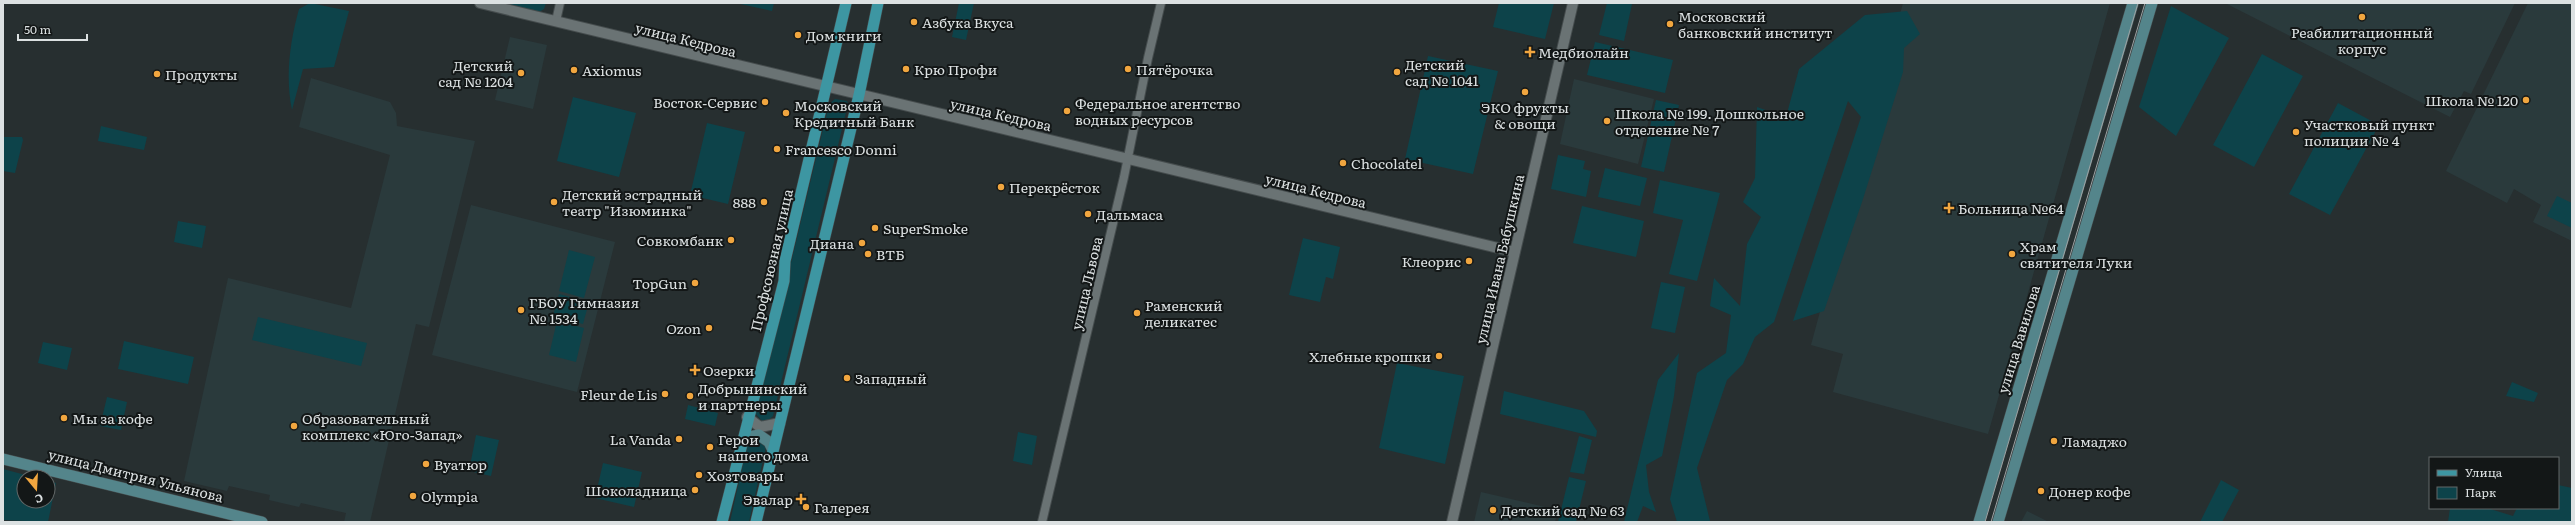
<svg xmlns="http://www.w3.org/2000/svg" width="2575" height="525" font-family="Literata,serif">
	<style>
		.built { fill: #2a3a3c }
		.green { fill: #0d434a }
		.lines { fill: none; stroke-linecap: round; stroke-linejoin: round }
		.minor-casing { stroke: #454c4d; stroke-width: 10 }
		.tertiary-casing { stroke: #454c4d; stroke-width: 12 }
		.secondary-casing { stroke: #454c4d; stroke-width: 12 }
		.primary-casing { stroke: #454c4d; stroke-width: 12 }
		.minor { stroke: #6a7374; stroke-width: 8 }
		.tertiary { stroke: #6a7374; stroke-width: 10 }
		.secondary { stroke: #54858b; stroke-width: 11 }
		.primary { stroke: #3d96a2; stroke-width: 11 }
		.tram { stroke: #9ca2a3; stroke-width: 1 }
		.poi-dot { fill: #f1a63f; stroke: #131717; stroke-width: 1.5 }
		.labels { text-anchor: middle; dominant-baseline: central; stroke-width: 4; stroke-linejoin: round; paint-order: stroke }
		.poi-label { font-size: 14px; fill: #dce1e2; stroke: #131717; text-anchor: start }
		.street-label { font-size: 14px; fill: #dce1e2; stroke: #131717 }
	</style>
	<rect width="100%" height="100%" fill="#272f30"/>
	<path class="built" d="M1903 3H2110L1988 434 1833 392 1843 354 1811 345Z
		M2225 3H2515L2471 94 2464 91 2450 117Z
		M2528 3H2572V241L2533 222 2541 205 2514 189 2507 203 2446 171Z
		M510 37 547 45 533 109 495 100Z
		M311 78 390 102 396 113 397 126 475 141 429 327 416 324 370 522H344L346 513 301 503 299 507 269 500 270 495 229 486 227 491 184 481 228 278 351 308 390 155 299 127Z
		M1574 79 1654 99 1638 164 1560 144Z
		M471 205 615 242 577 392 432 355Z
		M1481 492 1558 510 1555 522H1474Z
		M2027 511 2049 522H2021Z"/>
	<path class="green" d="M310 3 349 11 334 67 303 69 292 110C285 77 290 41 299 9Z
		M498 3H546L544 9 539 12Z
		M736 3H774L772 11Z
		M959 3H974L966 40 952 37Z
		M1499 3H1554L1545 39 1493 27Z
		M1607 3 1632 4 1624 41 1599 35Z
		M2171 6 2229 38 2176 136 2139 107Z
		M1907 11 1920 34 1904 48 1903 72 1862 202 1824 311 1793 321 1861 117 1848 101 1774 322 1755 337 1743 364 1727 380 1697 468 1710 521 1677 522 1670 499 1697 373 1726 353 1731 315 1710 306 1714 278 1740 306 1747 244 1761 217 1743 202 1755 178 1757 107 1786 117 1799 69 1865 15Z
		M1595 42 1673 60 1665 93 1587 75Z
		M2262 54 2303 76 2254 167 2213 145Z
		M1428 56 1498 71 1473 174 1405 159Z
		M573 97 636 113 619 177 557 161Z
		M835 99 847 101 848 104 773 416 769 420 762 421 755 413 829 104Z
		M1656 100 1679 105 1664 172 1641 167Z
		M2338 103 2379 125 2330 215 2289 194Z
		M707 123 745 132 728 204 690 195Z
		M101 126 147 137 144 150 98 141Z
		M3 137H22L23 140 15 173 3 171Z
		M1558 155 1585 161 1583 169 1591 171 1586 197 1551 189Z
		M1605 168 1647 178 1640 206 1598 197Z
		M1660 180 1720 193 1697 281 1669 274 1683 220 1653 213Z
		M2557 196 2572 203V228L2547 216Z
		M1582 206 1644 221 1636 257 1573 243Z
		M178 221 206 226 202 248 174 242Z
		M1303 238 1340 247 1333 279 1326 277 1320 302 1289 295Z
		M569 250 595 257 584 298 559 291Z
		M1661 282 1685 287 1675 333 1651 328Z
		M559 294 589 302 583 324 553 316Z
		M258 317 367 343 361 366 252 340Z
		M557 321 584 328 576 362 549 355Z
		M124 341 194 357 188 384 118 369Z
		M43 342 72 348 67 370 38 363Z
		M1679 353 1674 396 1662 456 1646 465 1649 492 1656 512 1643 506 1637 522H1624L1658 380Z
		M1397 363 1464 376 1445 464 1379 448Z
		M2512 382 2538 393 2534 402 2506 396Z
		M1504 391 1584 411 1597 431 1596 437 1500 414Z
		M107 397 127 402 121 430 100 426Z
		M688 405 718 413 715 426 685 419Z
		M1018 432 1037 436 1032 465 1013 461Z
		M476 435 499 440 491 476 469 471Z
		M1579 436 1592 440 1584 474 1570 472Z
		M754 437 766 447 749 522H730L748 441Z
		M603 463 642 472 634 507 595 498Z
		M3 469 33 477H24V501H48V481L56 483 48 522 3 520Z
		M1569 477 1586 481 1576 522H1558Z
		M2221 480 2239 490 2222 522H2200Z
		M2558 485 2572 488V522H2448L2450 508H2487L2513 516 2517 508H2558Z"/>
	<g class="lines">
		<defs>
			<path id="minor" d="M556 21 560 3
				M1042 522 1124 177 1148 58 1161 3"/>
			<path id="tertiary" d="M480 3 1515 252
				M747 417 760 427 780 423
				M1452 522 1573 3"/>
			<path id="secondary" d="M741 441 749 437 759 435 769 442 773 450
				M3 459 262 522
				M1979 522 2133 3
				M1998 522 2152 3"/>
			<path id="primary" d="M722 522 784 281 785 261 846 3
				M756 522 859 95 878 3"/>
		</defs>
		<use href="#minor" class="minor-casing"/>
		<use href="#tertiary" class="tertiary-casing"/>
		<use href="#secondary" class="secondary-casing"/>
		<use href="#primary" class="primary-casing"/>
		<use href="#minor" class="minor"/>
		<use href="#tertiary" class="tertiary"/>
		<use href="#secondary" class="secondary"/>
		<use href="#primary" class="primary"/>
		<path class="tram" d="M1985 522 2138 3
			M1991 522 2145 3"/>
	</g>
	<g class="poi-dot">
		<circle cx="2362" cy="17" r="4"/>
		<circle cx="914" cy="22" r="4"/>
		<circle cx="1670" cy="24" r="4"/>
		<circle cx="798" cy="35" r="4"/>
		<path d="M1528 46h4v4h4v4h-4v4h-4v-4h-4v-4h4z"/>
		<circle cx="906" cy="69" r="4"/>
		<circle cx="1128" cy="69" r="4"/>
		<circle cx="574" cy="70" r="4"/>
		<circle cx="1397" cy="72" r="4"/>
		<circle cx="521" cy="73" r="4"/>
		<circle cx="157" cy="74" r="4"/>
		<circle cx="1525" cy="92" r="4"/>
		<circle cx="2526" cy="100" r="4"/>
		<circle cx="765" cy="102" r="4"/>
		<circle cx="1067" cy="111" r="4"/>
		<circle cx="786" cy="113" r="4"/>
		<circle cx="1607" cy="121" r="4"/>
		<circle cx="2296" cy="132" r="4"/>
		<circle cx="777" cy="149" r="4"/>
		<circle cx="1343" cy="163" r="4"/>
		<circle cx="1001" cy="187" r="4"/>
		<circle cx="554" cy="202" r="4"/>
		<circle cx="764" cy="202" r="4"/>
		<path d="M1947 202h4v4h4v4h-4v4h-4v-4h-4v-4h4z"/>
		<circle cx="1088" cy="214" r="4"/>
		<circle cx="875" cy="228" r="4"/>
		<circle cx="731" cy="240" r="4"/>
		<circle cx="862" cy="243" r="4"/>
		<circle cx="868" cy="254" r="4"/>
		<circle cx="2012" cy="254" r="4"/>
		<circle cx="1469" cy="261" r="4"/>
		<circle cx="695" cy="283" r="4"/>
		<circle cx="521" cy="310" r="4"/>
		<circle cx="1137" cy="313" r="4"/>
		<circle cx="709" cy="328" r="4"/>
		<circle cx="1439" cy="356" r="4"/>
		<path d="M693 364h4v4h4v4h-4v4h-4v-4h-4v-4h4z"/>
		<circle cx="847" cy="378" r="4"/>
		<circle cx="665" cy="394" r="4"/>
		<circle cx="690" cy="396" r="4"/>
		<circle cx="64" cy="418" r="4"/>
		<circle cx="294" cy="426" r="4"/>
		<circle cx="679" cy="439" r="4"/>
		<circle cx="2054" cy="441" r="4"/>
		<circle cx="710" cy="447" r="4"/>
		<circle cx="426" cy="464" r="4"/>
		<circle cx="699" cy="475" r="4"/>
		<circle cx="695" cy="490" r="4"/>
		<circle cx="2041" cy="491" r="4"/>
		<circle cx="413" cy="496" r="4"/>
		<path d="M799 493h4v4h4v4h-4v4h-4v-4h-4v-4h4z"/>
		<circle cx="806" cy="507" r="4"/>
		<circle cx="1493" cy="510" r="4"/>
	</g>
	<g class="labels">
		<g class="poi-label">
			<text x="1678" y="16">Московский<tspan x="1678" dy="16">банковский институт</tspan></text>
			<text x="922" y="22">Азбука Вкуса</text>
			<text x="2362" y="32" text-anchor="middle">Реабилитационный<tspan x="2362" dy="16">корпус</tspan></text>
			<text x="806" y="35">Дом книги</text>
			<text x="1538" y="52">Медбиолайн</text>
			<text x="1405" y="64">Детский<tspan x="1405" dy="16">сад № 1041</tspan></text>
			<text x="513" y="65" text-anchor="end">Детский<tspan x="513" dy="16">сад № 1204</tspan></text>
			<text x="914" y="69">Крю Профи</text>
			<text x="1136" y="69">Пятёрочка</text>
			<text x="582" y="70">Axiomus</text>
			<text x="165" y="74">Продукты</text>
			<text x="2518" y="100" text-anchor="end">Школа № 120</text>
			<text x="757" y="102" text-anchor="end">Восток-Сервис</text>
			<text x="1075" y="103">Федеральное агентство<tspan x="1075" dy="16">водных ресурсов</tspan></text>
			<text x="794" y="105">Московский<tspan x="794" dy="16">Кредитный Банк</tspan></text>
			<text x="1525" y="107" text-anchor="middle">ЭКО фрукты<tspan x="1525" dy="16">&amp; овощи</tspan></text>
			<text x="1615" y="113">Школа № 199. Дошкольное<tspan x="1615" dy="16">отделение № 7</tspan></text>
			<text x="2304" y="124">Участковый пункт<tspan x="2304" dy="16">полиции № 4</tspan></text>
			<text x="785" y="149">Francesco Donni</text>
			<text x="1351" y="163">Chocolatel</text>
			<text x="1009" y="187">Перекрёсток</text>
			<text x="562" y="194">Детский эстрадный<tspan x="562" dy="16">театр "Изюминка"</tspan></text>
			<text x="756" y="202" text-anchor="end">888</text>
			<text x="1958" y="208">Больница №64</text>
			<text x="1096" y="214">Дальмаса</text>
			<text x="883" y="228">SuperSmoke</text>
			<text x="723" y="240" text-anchor="end">Совкомбанк</text>
			<text x="854" y="243" text-anchor="end">Диана</text>
			<text x="2020" y="246">Храм<tspan x="2020" dy="16">святителя Луки</tspan></text>
			<text x="876" y="254">ВТБ</text>
			<text x="1461" y="261" text-anchor="end">Клеорис</text>
			<text x="687" y="283" text-anchor="end">TopGun</text>
			<text x="529" y="302">ГБОУ Гимназия<tspan x="529" dy="16">№ 1534</tspan></text>
			<text x="1145" y="305">Раменский<tspan x="1145" dy="16">деликатес</tspan></text>
			<text x="701" y="328" text-anchor="end">Ozon</text>
			<text x="1431" y="356" text-anchor="end">Хлебные крошки</text>
			<text x="703" y="370">Озерки</text>
			<text x="855" y="378">Западный</text>
			<text x="698" y="388">Добрынинский<tspan x="698" dy="16">и партнеры</tspan></text>
			<text x="657" y="394" text-anchor="end">Fleur de Lis</text>
			<text x="72" y="418">Мы за кофе</text>
			<text x="302" y="418">Образовательный<tspan x="302" dy="16">комплекс «Юго-Запад»</tspan></text>
			<text x="671" y="439" text-anchor="end">La Vanda</text>
			<text x="718" y="439">Герои<tspan x="718" dy="16">нашего дома</tspan></text>
			<text x="2062" y="441">Ламаджо</text>
			<text x="434" y="464">Вуатюр</text>
			<text x="707" y="475">Хозтовары</text>
			<text x="687" y="490" text-anchor="end">Шоколадница</text>
			<text x="2049" y="491">Донер кофе</text>
			<text x="421" y="496">Olympia</text>
			<text x="793" y="499" text-anchor="end">Эвалар</text>
			<text x="814" y="507">Галерея</text>
			<text x="1501" y="510">Детский сад № 63</text>
		</g>
		<g class="street-label">
			<text transform="translate(686 39) rotate(14)">улица Кедрова</text>
			<text transform="translate(1001 114) rotate(13)">улица Кедрова</text>
			<text transform="translate(1316 190) rotate(14)">улица Кедрова</text>
			<text transform="translate(1499 259) rotate(-77)">улица Ивана Бабушкина</text>
			<text transform="translate(771 260) rotate(-77)">Профсоюзная улица</text>
			<text transform="translate(1086 283) rotate(-77)">улица Львова</text>
			<text transform="translate(2018 339) rotate(-73)">улица Вавилова</text>
			<text transform="translate(136 475) rotate(14)">улица Дмитрия Ульянова</text>
		</g>
	</g>
	<rect width="2575" height="525" fill="none" stroke="#dce1e2" stroke-width="8"/>
	<rect x="2429" y="457" width="130" height="52" fill="#131717" stroke="#636868"/>
	<rect x="2437" y="470" width="20" height="6" fill="#3d96a2" stroke="#636868"/>
	<text x="2465" y="477" font-size="12" fill="#dce1e2">Улица</text>
	<rect x="2437" y="487" width="20" height="12" fill="#0d434a" stroke="#636868"/>
	<text x="2465" y="497" font-size="12" fill="#dce1e2">Парк</text>
	<g transform="translate(36 489) rotate(162)"><circle r="19" fill="#131717" stroke="#636868"/>
	<path d="M0-3L7 15L0 10L-7 15Z" fill="#f1a63f"/>
	<text y="-6" font-size="11" font-weight="bold" text-anchor="middle" fill="#dce1e2">С</text>
	</g>
	<path d="M18 34v6h69v-6" fill="none" stroke="#dce1e2" stroke-width="2"/>
	<text x="24" y="34" font-size="12" fill="#dce1e2" stroke="#131717" stroke-width="3" paint-order="stroke">50 m</text>
</svg>
